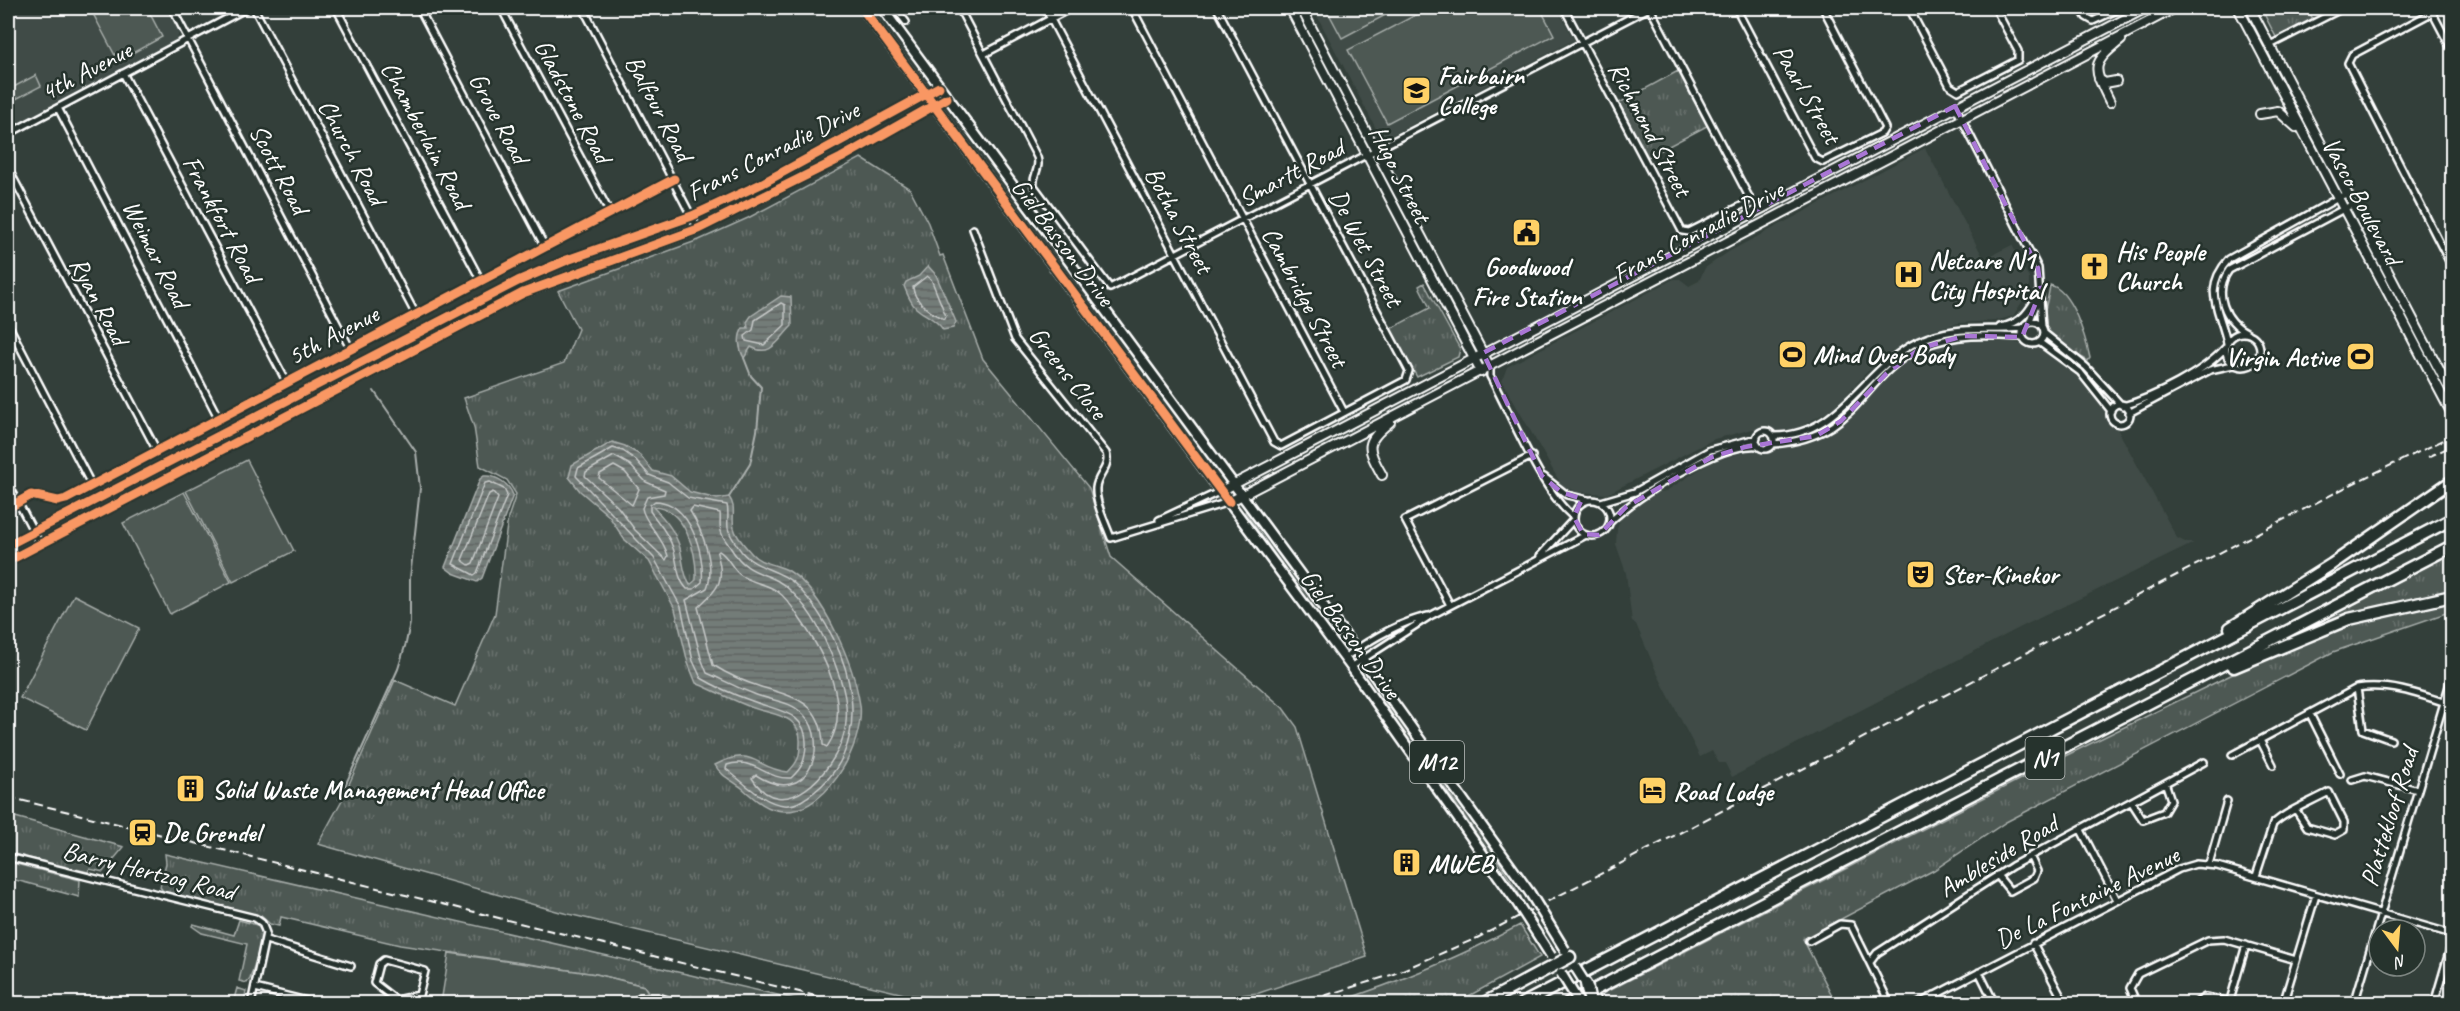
<svg xmlns="http://www.w3.org/2000/svg" width="2460" height="1011" font-family="Caveat,sans-serif">
	<style>
		.built { fill: #404c47 }
		.grass { fill: url(#grass-tufts); stroke: #a6aca9; stroke-width: 1.5 }
		.park { fill: #4d5853; stroke: #a6aca9; stroke-width: 1.5 }
		.water { fill: url(#water-rules); stroke: #abb0ae; stroke-width: 1.5; fill-rule: evenodd }
		.lines { fill: none; stroke-linecap: round; stroke-linejoin: round }
		.shore { stroke: #c7cac9; stroke-width: 1.5 }
		.stream { stroke: #abb0ae; stroke-width: 2 }
		.street-casing { stroke: #fff; stroke-width: 10 }
		.secondary-casing { stroke: #fff; stroke-width: 12 }
		.primary-casing { stroke: #fff; stroke-width: 13 }
		.highway-casing { stroke: #fff; stroke-width: 15 }
		.street { stroke: #26332d; stroke-width: 5 }
		.secondary { stroke: #26332d; stroke-width: 8 }
		.primary { stroke: #26332d; stroke-width: 8 }
		.highway { stroke: #26332d; stroke-width: 10 }
		.rail { stroke: #fff; stroke-width: 2; stroke-dasharray: 9 4.5; stroke-linecap: butt }
		.primary-bridge-casing { stroke: #fff; stroke-width: 13; stroke-linecap: butt }
		.highway-bridge-casing { stroke: #fff; stroke-width: 15; stroke-linecap: butt }
		.primary-bridge { stroke: #26332d; stroke-width: 8 }
		.highway-bridge { stroke: #26332d; stroke-width: 10 }
		.cycleway-casing { stroke: #26332d; stroke-width: 13 }
		.cycleway { stroke: #f99763; stroke-width: 9 }
		.marked { fill: none; stroke: #a976d5; stroke-width: 4.5; stroke-dasharray: 12 8; stroke-linejoin: round }
		.labels { text-anchor: middle; dominant-baseline: central; stroke-width: 5; stroke-linejoin: round; paint-order: stroke }
		.shield { fill: #26332d; stroke: #bec2c0; stroke-width: 1.5 }
		.shield-label { font-size: 24px; font-weight: bold; fill: #fff }
		.street-label { font-size: 26px; fill: #fff; stroke: #26332d }
		.poi-label { font-size: 26px; font-weight: bold; fill: #fff; stroke: #26332d; text-anchor: start }
	</style>
	<defs>
		<pattern id="grass-tufts" width="24" height="20" patternUnits="userSpaceOnUse" patternTransform="scale(1.5)"><rect width="24" height="20" fill="#4d5853"/><path d="M3 7l-1-3M5 7V3M7 7l1-3M15 17l-1-3M17 17v-4M19 17l1-3" fill="none" stroke="#68716d"/></pattern>
		<pattern id="water-rules" width="6" height="5" patternUnits="userSpaceOnUse" patternTransform="scale(1.5)"><rect width="6" height="5" fill="#737b78"/><path d="M0 2.5h6" fill="none" stroke="#606462"/></pattern>
	</defs>
	<rect width="100%" height="100%" fill="#333f3a"/>
	<filter id="ink" filterUnits="userSpaceOnUse"><feTurbulence type="fractalNoise" baseFrequency=".0167" numOctaves="2"/><feDisplacementMap in="SourceGraphic" scale="12" xChannelSelector="R" yChannelSelector="G"/><feConvolveMatrix kernelMatrix="1 2 1 2 8 2 1 2 1" color-interpolation-filters="sRGB"/></filter>
	<g filter="url(#ink)">
		<path class="built" d="M8 8H166L179 32 177 39 8 128Z
			M1313 8H1557L1574 40 1382 140Z
			M1925 148 1984 259 2012 245 2029 278V291L2013 316 1995 321 1959 323 1931 330 1895 349 1867 372 1834 408 1796 429 1779 432 1753 429 1714 439 1607 494 1578 492 1562 486 1502 381 1507 367 1674 279H1680L1689 286 1699 281 1705 268 1730 251Z
			M1987 338 2011 341 2041 350 2061 361 2080 376 2118 430 2177 538 2187 543H2194L2021 627 1732 777 1725 763H1719L1712 751 1700 757 1656 671 1636 624 1632 622 1626 573 1616 544 1617 529 1621 518 1632 506 1654 493 1666 491 1711 462 1748 451 1802 444 1829 432 1860 408 1890 373 1928 349 1961 340Z"/>
		<path class="grass" d="M2261 8H2307L2314 21 2277 39Z
			M1678 71 1707 126 1648 157 1619 103Z
			M861 158 910 189 928 223 940 256 943 255 983 359 1089 488 1111 557 1283 708 1297 727 1367 957 1259 993 1165 1003 1009 1004 904 994 560 912 318 844 342 800 395 680 455 706 495 614 508 518 516 494 507 480 480 466 474 427 464 398 564 363 578 329 558 291 699 240 748 218Z
			M1424 283 1460 349 1458 357 1417 377 1390 329 1430 308 1419 286Z
			M2050 285C2072 290 2086 339 2090 358L2088 361C2071 350 2041 339 2044 314 2046 304 2049 295 2050 285Z
			M1246 510 1339 637 1335 640 1245 512Z
			M2452 553V593L2278 644Z
			M2452 599V611L2333 652 2006 822 1934 870 1803 939 1836 1003 1608 1004 1602 994 2061 758 2282 650 2338 627Z
			M1370 678 1466 809 1521 897 1519 898 1452 798 1399 726Z
			M8 815 124 847 103 872 90 869 88 872 8 853Z
			M165 854 812 1003H698L648 992 644 986 596 974 400 945 281 917 279 926 270 924 261 916 163 891 160 887 166 863Z
			M8 862 80 880 79 897 8 878Z
			M239 920 257 925 262 932V940L250 979 247 983 239 981 247 944 202 933 192 926 193 924 234 935Z
			M1520 925 1540 957 1456 1003H1334C1399 982 1460 957 1520 925Z
			M237 988 246 991 244 1003H233Z"/>
		<path class="park" d="M90 8H147L162 37 118 61Z
			M1326 8H1393L1395 10 1342 38Z
			M1429 8H1540L1554 35 1387 123 1348 50Z
			M36 75 41 86 14 100 8 90Z
			M247 460 294 551 233 582 186 491Z
			M184 492 231 582 170 614 123 523Z
			M74 595 139 628 86 730 20 698Z
			M449 953 596 974 644 986 648 992 639 994 624 1003H441Z"/>
		<path class="water" d="M928 266 936 275 956 322 953 328 943 330C938 320 924 315 916 308 911 303 907 294 904 286L906 282 919 276Z
			M781 296 791 297 792 326C778 340 771 358 751 347L744 358C739 349 737 337 743 328H748L747 322 751 316Z
			M612 442 625 446 640 455 653 471 671 476 690 492 717 499 729 497C737 508 731 516 734 528 736 537 746 547 752 554 760 564 778 564 789 571 824 593 854 665 860 705 865 745 823 821 776 810 763 807 752 797 742 788 732 780 721 776 715 765 755 744 754 769 788 772 798 762 800 757 800 743 802 713 769 715 748 706 731 699 714 691 696 683L688 663 675 609 649 561 624 539 609 516 580 491 569 477 572 465ZM653 507C686 508 697 553 696 580L690 585C683 575 683 560 680 548 675 531 665 519 653 507Z
			M484 476C497 475 509 484 513 495L482 578 477 582 453 573 445 567 480 479Z"/>
		<g class="lines">
			<path class="shore" d="M927 276 931 279 946 316 945 319C932 315 913 300 913 287Z
				M781 303 785 305V325L764 345 746 341 745 336 753 330 755 320Z
				M613 448 623 451 636 460 649 475 668 482 688 498 727 505C729 512 727 520 728 528 729 535 737 545 741 551 756 570 782 569 798 587 853 646 884 752 801 801 775 817 745 783 726 769L727 765C753 756 766 780 791 778 802 768 805 761 806 746 808 711 777 711 752 701 735 695 716 687 701 678L693 661 681 607 654 558 576 476 578 468Z
				M614 456 630 465 646 482 665 490 664 494 647 497 642 508C644 523 663 536 668 556L666 560 635 530 618 507 585 476 586 472Z
				M614 466 625 472 639 489 632 505 599 478 600 474Z
				M490 482 504 489 507 495 477 573 474 575 453 564 485 483Z
				M493 492 498 498 473 563 469 565 462 560 489 494Z
				M655 501C690 502 705 553 702 582L694 589H687C676 578 678 562 673 548 668 532 658 523 650 511V505Z
				M693 507 720 513C721 519 719 526 721 531 722 537 727 542 730 547 750 580 769 569 791 591 815 614 830 648 840 678 846 696 849 718 843 737 833 772 783 828 752 778L756 775C810 810 830 741 804 715 790 700 771 701 754 694 738 688 723 680 707 673L701 658 686 600 707 588C716 565 702 530 690 511Z
				M719 551C727 555 732 568 739 574 750 583 766 583 777 591 787 598 794 609 800 619 823 652 854 708 827 747L823 745C822 702 795 697 761 687 745 682 727 674 713 665L698 607C717 589 726 584 717 553Z"/>
			<path class="stream" d="M729 497 750 464 757 431 761 387 751 376 744 358
				M339 799 398 669 406 643 410 623V578L420 488 416 452 374 391"/>
			<defs>
				<path id="street" d="M172 8 351 350
					M254 8 416 315
					M336 8 481 281
					M419 8 545 247
					M501 8 610 213
					M583 8 698 229
					M895 8 906 22
					M959 8 1037 157C1041 169 1032 175 1034 186L1110 288 1649 8
					M1045 8 1274 442 1281 446 1406 380 1409 371 1217 8
					M1132 8 1344 412
					M1564 8 1682 231 1689 232 1745 204 1749 197 1650 8
					M1736 8 1815 158 1823 162 1882 133 1885 128 1823 8
					M1909 8 1950 86 1958 91 2018 60V51L1995 8
					M2081 8 2086 17 2093 21 2121 8
					M2430 8 2452 50
					M2433 12 2352 55 2348 63 2452 267
					M2270 45 2343 8
					M984 54 1071 8
					M123 73 287 383
					M1955 106 2038 268 2042 327
					M58 108 219 419
					M8 134 247 8
					M8 168 157 451
					M973 229 1015 339 1106 453C1111 467 1097 475 1096 488 1095 503 1106 524 1111 538L1229 502
					M2022 333a11 11 0 1 1 22 0a11 11 0 1 1-22 0Z
					M2029 323 2038 300
					M8 324 92 486
					M2000 327C2022 324 2030 310 2040 291
					M2226 350a17 17 0 1 1 34 0a17 17 0 1 1-34 0Z
					M2044 333 2086 367 2121 405
					M2248 333C2224 321 2213 292 2229 270L2353 204
					M2039 342 2080 372 2111 411
					M2227 343C2220 309 2201 290 2229 259L2347 193
					M1490 367V376C1509 411 1544 496 1574 517
					M2110 414a10 10 0 1 1 20 0a10 10 0 1 1-20 0Z
					M2123 406C2155 397 2204 372 2225 348
					M2129 413 2210 370 2233 365
					M1756 440a9 9 0 1 1 18 0a9 9 0 1 1-18 0Z
					M1773 436C1841 437 1864 367 1919 341 1956 324 1984 332 2023 328
					M1773 444C1863 437 1858 376 1923 347 1955 333 1988 335 2022 337
					M1544 477 1567 495 1588 500
					M8 483 40 544
					M1574 518a18 18 0 1 1 36 0a18 18 0 1 1-36 0Z
					M1601 502 1635 492 1710 450 1757 438
					M8 508 31 495 58 501 66 499 674 179
					M1159 520 1221 491
					M1610 522C1636 496 1721 442 1758 446
					M1540 556 1574 519
					M1450 605 1405 520 1532 456
					M1344 658C1368 641 1399 622 1428 616
					M1351 667 1430 616 1586 535
					M2357 688 2363 730 2391 740
					M2310 714 2340 774
					M2260 740 2273 765
					M2232 755 2357 688C2390 683 2422 695 2452 705
					M2352 780 2365 776 2418 790
					M2132 803 2143 820 2164 812 2171 800 2166 785
					M2081 830 2117 900
					M8 857 255 918 262 923 266 933 251 1004
					M2209 864 2227 801
					M1997 875 2010 891 2034 878 2037 871 2030 856
					M2256 876 2273 824C2288 810 2311 802 2329 792L2344 822V830L2335 835 2307 827 2296 810
					M266 940 351 966
					M1809 941 1840 924 1851 925 1890 1004
					M2033 943 2065 1004
					M384 960 425 971 419 995 396 1000 374 983 379 964Z
					M1871 961 1877 953 2012 866 2204 762
					M1979 972 1995 1004
					M255 988 319 1004
					M1934 995 1938 1004
					M8 1003 9 1004
					M632 1004 640 997H658L680 1004
					M1918 1004 2179 869 2196 864 2217 866 2452 934
					M2137 1004 2130 988 2138 974 2208 940 2224 939 2296 960
					M2194 1004 2205 997 2230 1002
					M2229 1004 2246 945
					M2283 1004 2316 895
					M2354 1004 2452 676
					M2434 1004 2452 942"/>
				<path id="secondary" d="M1290 8 1481 372
					M1301 8 1490 367
					M2238 8 2452 414
					M2250 8 2452 394
					M2099 79 2105 83 2116 81
					M2110 102C2093 67 2090 65 2121 40
					M2260 114 2278 111 2296 127
					M1382 475C1366 446 1365 443 1390 422
					M1221 491 2146 8
					M1229 502 2175 8
					M8 545 518 281 567 260 692 216 761 184 939 87
					M8 561 523 293 698 229 841 158 947 98"/>
				<path id="primary" d="M862 8 1351 667 1516 901
					M882 8 1345 635 1530 893
					M1593 996 1598 1004"/>
				<path id="highway" d="M2230 628 2332 564 2452 481
					M2234 667 2349 619 2452 596
					M1482 1004 1570 957
					M1522 1004 2452 519
					M1567 1004 2452 546"/>
			</defs>
			<use href="#street" class="street-casing"/>
			<use href="#secondary" class="secondary-casing"/>
			<use href="#primary" class="primary-casing"/>
			<use href="#highway" class="highway-casing"/>
			<use href="#street" class="street"/>
			<use href="#secondary" class="secondary"/>
			<use href="#primary" class="primary"/>
			<use href="#highway" class="highway"/>
			<path class="rail" d="M2428 457 2452 446
				M8 797 848 1004
				M1298 1004 1391 975 1477 938 2358 481 2452 436"/>
			<defs>
				<path id="primary-bridge" d="M1530 893 1565 950
					M1516 901 1551 956
					M1575 967 1589 989
					M1561 973 1580 1004"/>
				<path id="highway-bridge" d="M1586 984 1589 998"/>
			</defs>
			<use href="#primary-bridge" class="primary-bridge-casing"/>
			<use href="#highway-bridge" class="highway-bridge-casing"/>
			<use href="#primary-bridge" class="primary-bridge"/>
			<use href="#highway-bridge" class="highway-bridge"/>
			<defs>
				<path id="cycleway" d="M862 8 1229 502
					M8 508 31 495 58 501 66 499 674 179
					M8 545 518 281 567 260 692 216 761 184 939 87
					M8 561 523 293 698 229 841 158 947 98"/>
			</defs>
			<use href="#cycleway" class="cycleway-casing"/>
			<use href="#cycleway" class="cycleway"/>
		</g>
	</g>
	<path class="marked" d="M1955 106 2038 268 2041 290 2022 337 1964 336 1921 348 1886 374 1841 421 1816 436 1745 447 1712 457 1626 507 1599 535 1583 534 1574 517 1582 499 1561 492 1542 476 1483 353Z"/>
	<defs>
		<symbol id="school-square" viewBox="-11 -11 22 22"><rect x="-9" y="-9" width="18" height="18" rx="4" fill="#ffd166" stroke="#26332d"/><path d="M0-5L7-2L0 1L-7-2ZM-4 1L0 2.5L4 1V4Q0 6-4 4Z" fill="#111"/></symbol>
		<symbol id="civic-square" viewBox="-11 -11 22 22"><rect x="-9" y="-9" width="18" height="18" rx="4" fill="#ffd166" stroke="#26332d"/><path d="M-.6-6.5H3V-4.5H.6V-3L4-1V1h2V6H-6V1h2V-1L-.6-3ZM-1.2 2.5V6h2.4V2.5Z" fill="#111"/></symbol>
		<symbol id="church-square" viewBox="-11 -11 22 22"><rect x="-9" y="-9" width="18" height="18" rx="4" fill="#ffd166" stroke="#26332d"/><path d="M-1.2-6h2.4v3.5h3.3v2.4h-3.3V6h-2.4V-.1h-3.3v-2.4h3.3Z" fill="#111"/></symbol>
		<symbol id="hospital-square" viewBox="-11 -11 22 22"><rect x="-9" y="-9" width="18" height="18" rx="4" fill="#ffd166" stroke="#26332d"/><path d="M-5-5h3v3.5h4V-5h3V5h-3V1.5h-4V5h-3Z" fill="#111"/></symbol>
		<symbol id="stadium-square" viewBox="-11 -11 22 22"><rect x="-9" y="-9" width="18" height="18" rx="4" fill="#ffd166" stroke="#26332d"/><path d="M0-5a6.5 5 0 1 0 0 10a6.5 5 0 1 0 0-10ZM-3.5-1.8h7v3.6h-7Z" fill="#111"/></symbol>
		<symbol id="theatre-square" viewBox="-11 -11 22 22"><rect x="-9" y="-9" width="18" height="18" rx="4" fill="#ffd166" stroke="#26332d"/><path d="M-5-5.5Q0-4 5-5.5V0Q5 5 0 6Q-5 5-5 0ZM-3.3-2.5H-1v1.5H-3.3ZM1-2.5H3.3v1.5H1ZM-2.8 1Q0 5.5 2.8 1Z" fill="#111"/></symbol>
		<symbol id="building-square" viewBox="-11 -11 22 22"><rect x="-9" y="-9" width="18" height="18" rx="4" fill="#ffd166" stroke="#26332d"/><path d="M-4-6H4V6H1V3H-1V6H-4ZM-2.5-4.3h1.7v1.8h-1.7ZM.8-4.3h1.7v1.8H.8ZM-2.5-1h1.7V.8h-1.7ZM.8-1h1.7V.8H.8Z" fill="#111"/></symbol>
		<symbol id="hotel-square" viewBox="-11 -11 22 22"><rect x="-9" y="-9" width="18" height="18" rx="4" fill="#ffd166" stroke="#26332d"/><path d="M-6-4.5h1.5V1H6V5H4.5V3h-9V5H-6ZM-4 0a1.8 1.8 0 1 1 3.6 0ZM.5 0V-2.5h3Q6-2.5 6 0Z" fill="#111"/></symbol>
		<symbol id="station-square" viewBox="-11 -11 22 22"><rect x="-9" y="-9" width="18" height="18" rx="4" fill="#ffd166" stroke="#26332d"/><path d="M-3-6H3Q5-6 5-4V2Q5 4 3 4L4.5 6H3L1.5 4h-3L-3 6H-4.5L-3 4Q-5 4-5 2V-4Q-5-6-3-6ZM-3.5-4v3h7v-3ZM-3.5 1v1.5H-2V1ZM2 1v1.5H3.5V1Z" fill="#111"/></symbol>
	</defs>
	<g fill-rule="evenodd">
		<use href="#school-square" x="1400" y="74" width="33" height="33"/>
		<use href="#civic-square" x="1510" y="216" width="33" height="33"/>
		<use href="#church-square" x="2078" y="250" width="33" height="33"/>
		<use href="#hospital-square" x="1892" y="258" width="33" height="33"/>
		<use href="#stadium-square" x="1776" y="338" width="33" height="33"/>
		<use href="#stadium-square" x="2344" y="340" width="33" height="33"/>
		<use href="#theatre-square" x="1904" y="558" width="33" height="33"/>
		<use href="#building-square" x="174" y="772" width="33" height="33"/>
		<use href="#hotel-square" x="1636" y="774" width="33" height="33"/>
		<use href="#station-square" x="126" y="816" width="33" height="33"/>
		<use href="#building-square" x="1390" y="846" width="33" height="33"/>
	</g>
	<g class="labels">
		<g class="shield">
			<rect x="2025.5" y="737" width="39" height="42" rx="4.5"/>
			<rect x="1410" y="741" width="54" height="42" rx="4.5"/>
		</g>
		<g class="shield-label">
			<text x="2045" y="758">N1</text>
			<text x="1437" y="762">M12</text>
		</g>
		<g class="street-label">
			<text transform="translate(86 71) rotate(-28)">4th Avenue</text>
			<text transform="translate(1807 94) rotate(60)">Paarl Street</text>
			<text transform="translate(573 101) rotate(62)">Gladstone Road</text>
			<text transform="translate(659 108) rotate(62)">Balfour Road</text>
			<text transform="translate(499 118) rotate(62)">Grove Road</text>
			<text transform="translate(1650 129) rotate(62)">Richmond Street</text>
			<text transform="translate(426 135) rotate(62)">Chamberlain Road</text>
			<text transform="translate(773 151) rotate(-27)">Frans Conradie Drive</text>
			<text transform="translate(352 152) rotate(62)">Church Road</text>
			<text transform="translate(279 169) rotate(62)">Scott Road</text>
			<text transform="translate(1291 173) rotate(-28)">Smartt Road</text>
			<text transform="translate(1400 174) rotate(63)">Hugo Street</text>
			<text transform="translate(2362 201) rotate(62)">Vasco Boulevard</text>
			<text transform="translate(222 219) rotate(62)">Frankfort Road</text>
			<text transform="translate(1179 220) rotate(62)">Botha Street</text>
			<text transform="translate(1698 232) rotate(-28)">Frans Conradie Drive</text>
			<text transform="translate(1063 242) rotate(53)">Giel Basson Drive</text>
			<text transform="translate(1366 248) rotate(62)">De Wet Street</text>
			<text transform="translate(156 254) rotate(63)">Weimar Road</text>
			<text transform="translate(1305 297) rotate(62)">Cambridge Street</text>
			<text transform="translate(99 301) rotate(62)">Ryan Road</text>
			<text transform="translate(333 335) rotate(-28)">5th Avenue</text>
			<text transform="translate(1068 373) rotate(52)">Greens Close</text>
			<text transform="translate(1351 634) rotate(54)">Giel Basson Drive</text>
			<text transform="translate(2389 817) rotate(-73)">Plattekloof Road</text>
			<text transform="translate(1998 856) rotate(-31)">Ambleside Road</text>
			<text transform="translate(149 871) rotate(14)">Barry Hertzog Road</text>
			<text transform="translate(2087 897) rotate(-26)">De La Fontaine Avenue</text>
		</g>
		<g class="poi-label">
			<text x="1438" y="75">Fairbairn<tspan x="1438" dy="30">College</tspan></text>
			<text x="2116" y="251">His People<tspan x="2116" dy="30">Church</tspan></text>
			<text x="1929" y="260">Netcare N1<tspan x="1929" dy="30">City Hospital</tspan></text>
			<text x="1527" y="266" text-anchor="middle">Goodwood<tspan x="1527" dy="30">Fire Station</tspan></text>
			<text x="1813" y="354">Mind Over Body</text>
			<text x="2339" y="357" text-anchor="end">Virgin Active</text>
			<text x="1942" y="574">Ster-Kinekor</text>
			<text x="212" y="789">Solid Waste Management Head Office</text>
			<text x="1673" y="791">Road Lodge</text>
			<text x="163" y="832">De Grendel</text>
			<text x="1428" y="863">MWEB</text>
		</g>
	</g>
	<rect width="2460" height="1011" fill="none" stroke="#26332d" stroke-width="30"/>
	<rect x="15" y="15" width="2430" height="981" fill="none" stroke="#fff" stroke-width="2" filter="url(#ink)"/>
	<g transform="translate(2397 948) rotate(164)"><circle r="28" fill="#26332d" stroke="#7d8581" stroke-width="1.5"/>
	<path d="M0-4.5L10 22L0 15L-10 22Z" fill="#ffd166"/>
	<text y="-9" font-size="16" font-weight="bold" text-anchor="middle" fill="#ffffff">N</text>
	</g>
</svg>
